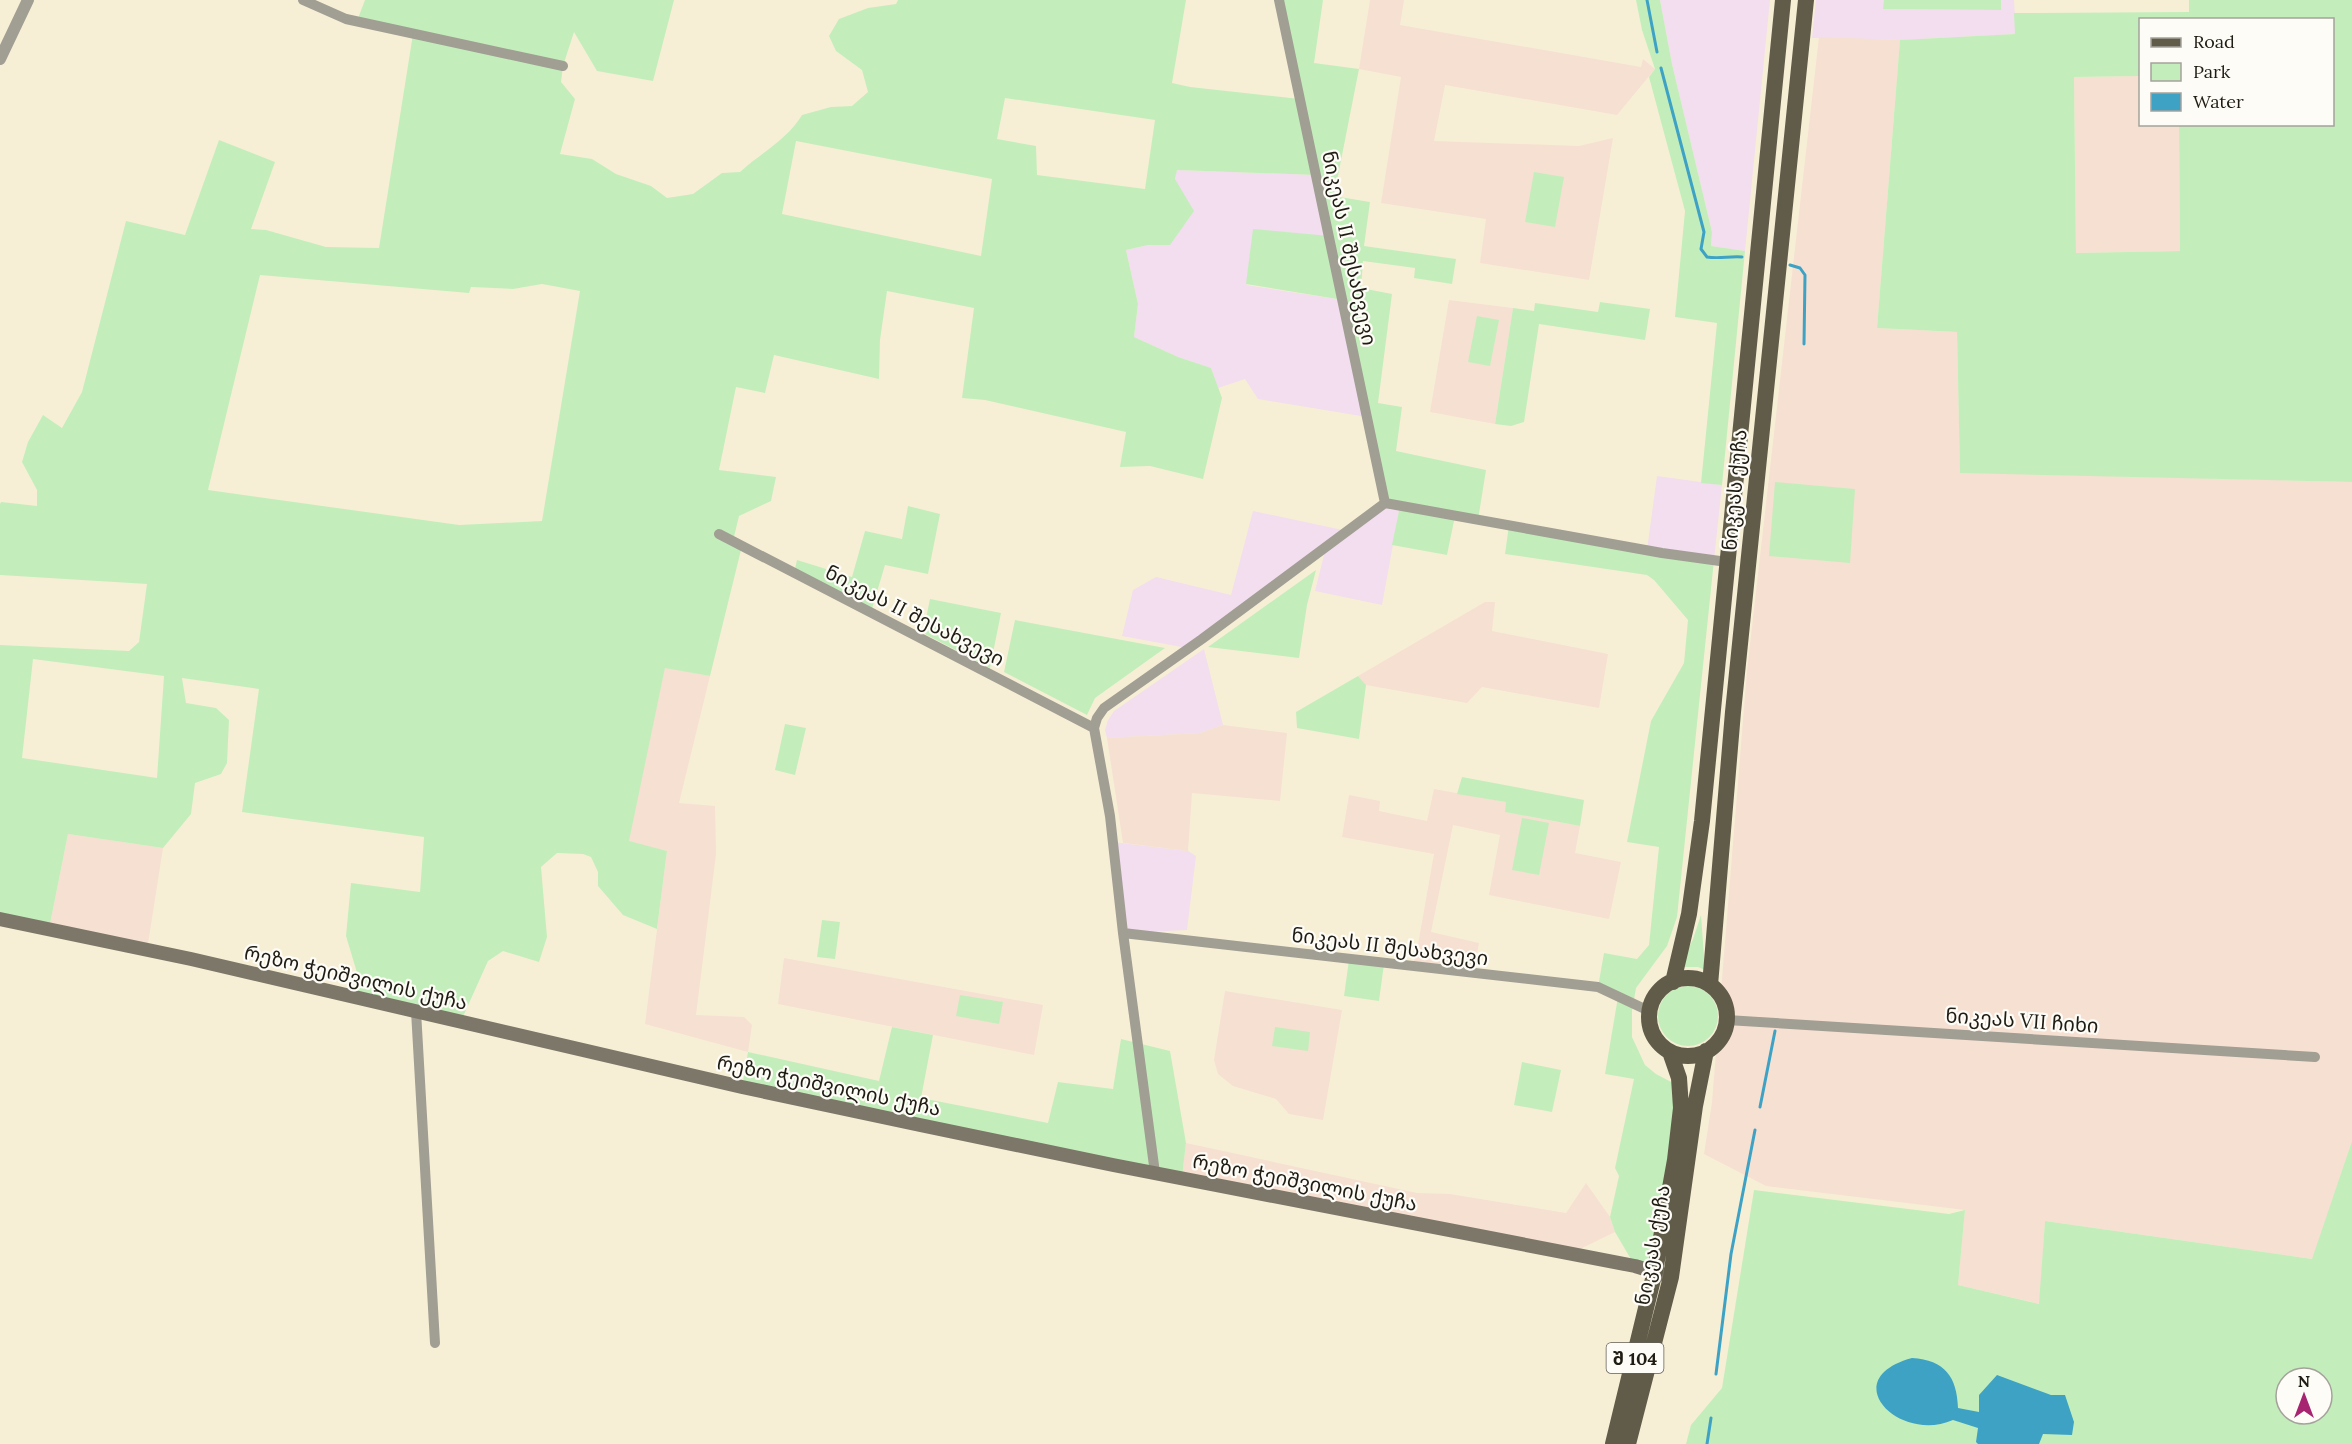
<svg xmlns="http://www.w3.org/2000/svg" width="2352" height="1444" font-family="Lora,'Noto Sans Georgian',serif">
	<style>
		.commercial { fill: #f2deee }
		.industrial { fill: #f6e0d2 }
		.green { fill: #c3eebb; fill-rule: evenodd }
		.water { fill: #3ea2c5 }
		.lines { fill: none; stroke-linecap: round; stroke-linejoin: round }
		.stream { stroke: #3ea2c5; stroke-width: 3 }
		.minor { stroke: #a19e93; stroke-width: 10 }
		.tertiary { stroke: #a19e93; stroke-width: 12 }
		.secondary { stroke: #7c7768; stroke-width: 14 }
		.primary { stroke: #615c49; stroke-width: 16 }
		.labels { text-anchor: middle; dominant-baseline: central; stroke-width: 4.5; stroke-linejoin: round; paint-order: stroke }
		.shield { fill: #fefcf7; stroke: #625f57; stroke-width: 1.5 }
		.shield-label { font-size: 18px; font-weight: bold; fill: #1f1c13 }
		.street-label { font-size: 20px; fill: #1f1c13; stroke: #fefcf7 }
	</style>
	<rect width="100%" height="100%" fill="#f7efd5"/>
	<path class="commercial" d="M1660 0H1770L1745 251 1711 246 1712 232 1672 64Z
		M1816 0H1884V9L2000 10 2001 0H2014L2016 34 1900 40 1812 38Z
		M1176 170 1317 175 1330 237 1246 285 1343 300 1367 417 1258 399 1245 379 1218 388 1211 368 1178 357 1134 337 1138 304 1126 250 1148 245H1170Z
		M1657 476 1722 485 1714 560 1647 550Z
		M1385 503 1400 506 1382 605 1315 591 1326 547 1187 648 1122 636 1133 590 1156 577 1231 595 1253 511 1347 531Z
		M1204 649 1223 725 1200 733 1107 738 1105 730 1108 720 1114 711Z
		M1113 842 1188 851 1196 856 1187 930 1123 933Z"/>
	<path class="industrial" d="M1370 0H1404L1400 25 1641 67 1643 59 1655 69 1617 115 1445 85 1434 141 1579 146 1613 138 1589 280 1480 263 1486 219 1381 203 1401 77 1359 69Z
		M1819 37 1900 40 1877 328 1957 332 1960 472 2352 482V1141L2313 1259 2045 1221 2040 1304 1958 1285 1965 1210 1766 1186 1704 1154 1712 1102 1747 671Z
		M2140 76V124L2179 125 2180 251 2076 253 2074 77Z
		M1449 300 1513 308 1495 424 1430 412Z
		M1485 602H1495L1492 631 1608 654 1599 708 1482 687 1467 703 1366 685 1358 676Z
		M665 667 710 676 679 803 715 806 716 854 696 1015 744 1017 752 1025 748 1052 645 1024 667 851 628 842Z
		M1223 725 1287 733 1280 801 1192 793 1188 851 1123 843 1107 738 1200 733Z
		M1434 789 1507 802 1506 812 1580 826 1575 853 1621 862 1609 919 1489 895 1500 835 1453 825 1431 932 1479 943 1473 973 1411 967 1416 956 1434 854 1342 837 1349 795 1380 801 1379 811 1427 821Z
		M68 834 163 848 147 950 49 929Z
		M784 958 1043 1005 1034 1055 778 1004Z
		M1225 991 1342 1010 1323 1120 1289 1114 1276 1099 1233 1086 1218 1074 1214 1060Z
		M1186 1143 1417 1193 1450 1194 1566 1213 1586 1183 1610 1217 1615 1232 1578 1250 1182 1177Z"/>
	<path class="green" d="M365 0H674L653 81 597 71 574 32 563 66 561 82 575 99 560 154 592 159 616 174 651 186 667 198 693 194 722 173 740 172C761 153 788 139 802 115L831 107 852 106 868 92 862 70 836 51 829 36 839 19 868 8 896 4 898 0H1186L1172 83 1190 87 1300 99 1279 0H1323L1314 63 1359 69 1334 196 1370 202 1364 246 1456 259 1452 284 1414 278 1415 268 1363 261 1361 288 1392 294 1378 403 1402 407 1396 451 1486 470 1478 520 1455 516 1447 555 1392 545 1400 506 1385 503 1343 300 1246 284 1253 229 1329 236 1317 175 1177 170 1175 179 1194 211 1170 245H1148L1126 250 1138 304 1134 337 1178 357 1211 368 1222 398 1203 479 1150 466 1120 467 1126 432 985 400 962 398 974 308 887 291 880 340 879 379 774 355 765 393 736 387 719 470 776 477 771 501 739 516 733 541 742 546 710 676 665 668 629 841 667 851 657 929 623 915 598 886V872L591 857 583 854 557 853 541 867 547 937 539 962 503 951 488 961 461 1021 355 998 358 976 346 936 351 883 420 892 424 837 242 812 259 689 182 678 186 703 216 708 229 720 227 763 221 774 195 783 191 814 163 848 68 834 49 929 0 919V645L129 651 139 642 147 584 0 575V504L1 502 37 506V490L22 462 28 442 43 415 62 428 82 392 126 221 185 235 219 140 275 162 251 229 266 230 326 247 379 248 413 34 357 21ZM1005 98 1155 120 1145 189 1037 175 1036 146 997 139ZM796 141 992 179 981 256 782 214ZM260 275 469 293 471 287 513 289 542 284 580 291 542 521 459 525 208 490ZM33 659 164 676 157 778 22 758Z
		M1636 0H1660L1672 64 1712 232 1711 246 1745 251 1722 485 1701 483 1717 323 1675 317 1685 211 1649 77 1655 69 1642 30Z
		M1884 0H2001V10L1883 9Z
		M2189 0H2352V482L1960 473 1957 332 1877 328 1900 40 2015 34 2014 13 2189 12ZM2140 20H2332V124L2179 125 2180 251 2076 253 2074 77 2140 76Z
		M1534 172 1564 177 1555 227 1525 222Z
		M1600 302 1650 309 1645 340 1539 324 1524 422 1511 426 1495 424 1513 308 1534 311 1535 303 1598 312Z
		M1477 316 1499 320 1490 366 1468 362Z
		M1775 482 1855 489 1850 563 1769 556Z
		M908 506 940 514 928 574 885 565 871 612 794 573 797 560 852 577 865 531 902 539Z
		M1509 525 1714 560 1677 917 1667 946 1636 988 1632 1011V1037L1645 1065 1656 1074 1675 1084 1680 1083 1655 1271 1635 1266 1615 1232 1610 1217 1619 1176 1615 1168 1634 1079 1605 1074 1618 997 1598 987 1604 953 1637 959 1649 945 1659 847 1627 842 1651 721 1684 663 1688 620 1654 580 1647 575 1505 554Z
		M1316 570 1307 605 1299 658 1208 647Z
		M930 599 1001 613 990 668 923 633Z
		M1015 620 1165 648 1095 698 1087 715 1004 672Z
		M1358 676 1366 685 1359 739 1297 728 1296 712Z
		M785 724 806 728 795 775 775 770Z
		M1462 777 1584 800 1580 826 1505 812 1506 802 1457 794Z
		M1522 818 1549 823 1539 875 1512 870Z
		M1701 915 1705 970 1698 967H1680L1693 939Z
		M822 920 840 922 835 959 817 957Z
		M1349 960 1384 964 1379 1001 1344 996Z
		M1658 1016a30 30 0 1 1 60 0a30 30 0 1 1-60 0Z
		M960 995 1003 1002 999 1024 956 1016Z
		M892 1027 933 1035 921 1098 1048 1123 1058 1082 1113 1089 1121 1039 1170 1051 1186 1143 1182 1177 742 1087 748 1052 879 1081Z
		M1275 1027 1310 1032 1308 1051 1272 1046Z
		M1522 1062 1561 1070 1552 1112 1514 1105Z
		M2352 1141V1444H1686L1691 1425 1722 1388 1754 1190 1949 1214 1965 1210 1958 1285 2039 1304 2045 1221 2312 1259ZM2286 1378H2322V1414H2286Z"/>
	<path class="water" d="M1912 1358C1945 1360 1957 1377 1958 1408L1979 1412V1395L1997 1375 2051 1395H2065L2074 1422 2072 1435 2043 1434 2039 1444H1978L1976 1442 1978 1428 1953 1420C1899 1444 1835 1379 1912 1358Z"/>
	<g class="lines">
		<path class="stream" d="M1647 0 1657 52
			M1661 68 1704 232 1701 249 1707 257C1719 259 1730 256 1742 257
			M1790 265 1800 268 1805 275 1804 344
			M1760 1107 1775 1031
			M1716 1374 1731 1254 1755 1130
			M1707 1444 1711 1418"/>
		<path class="minor" d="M303 0 346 19 563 66
			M1279 0 1385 503
			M719 534 1094 728
			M1123 933 1598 987 1649 1011
			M416 1011 435 1343
			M1727 1020 2315 1057
			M1155 1173 1123 933 1110 816 1094 728 1097 718 1104 708 1202 639 1385 503 1662 553 1727 562"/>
		<path class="tertiary" d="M0 59 28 0"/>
		<path class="secondary" d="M0 919 191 959 742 1087 920 1125 1113 1165 1635 1266 1671 1277"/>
		<path class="primary" d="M1649 1017a39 39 0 1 1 78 0a39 39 0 1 1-78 0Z
			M1673 982 1689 914 1702 821 1783 0
			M1710 985 1733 712 1806 0
			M1613 1444 1655 1271 1675 1160 1681 1108 1679 1078 1670 1052
			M1628 1444 1671 1277 1695 1106 1706 1051"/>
	</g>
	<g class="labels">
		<rect class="shield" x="1606.5" y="1343" width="57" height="30" rx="4.5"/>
		<g class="shield-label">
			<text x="1635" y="1358">შ 104</text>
		</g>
		<g class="street-label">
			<text transform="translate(1350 248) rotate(78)">ნიკეას II შესახვევი</text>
			<text transform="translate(1734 490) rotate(-85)">ნიკეას ქუჩა</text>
			<text transform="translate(915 615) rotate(27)">ნიკეას II შესახვევი</text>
			<text transform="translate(1390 946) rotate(7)">ნიკეას II შესახვევი</text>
			<text transform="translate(356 977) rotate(13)">რეზო ჭეიშვილის ქუჩა</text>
			<text transform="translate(2022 1020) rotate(4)">ნიკეას VII ჩიხი</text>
			<text transform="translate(829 1085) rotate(12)">რეზო ჭეიშვილის ქუჩა</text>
			<text transform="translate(1305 1182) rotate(11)">რეზო ჭეიშვილის ქუჩა</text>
			<text transform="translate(1652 1245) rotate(-80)">ნიკეას ქუჩა</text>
		</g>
	</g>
	<rect x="2139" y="18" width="195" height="108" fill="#fefcf7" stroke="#a5a29c" stroke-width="1.5"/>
	<rect x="2151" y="38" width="30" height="9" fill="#615c49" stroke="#a5a29c" stroke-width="1.5"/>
	<text x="2193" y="48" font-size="18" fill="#1f1c13">Road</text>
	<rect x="2151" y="63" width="30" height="18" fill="#c3eebb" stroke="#a5a29c" stroke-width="1.5"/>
	<text x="2193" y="78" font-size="18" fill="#1f1c13">Park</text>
	<rect x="2151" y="93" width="30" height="18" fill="#3ea2c5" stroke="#a5a29c" stroke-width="1.5"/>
	<text x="2193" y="108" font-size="18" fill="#1f1c13">Water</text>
	<g transform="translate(2304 1396)"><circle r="28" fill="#fefcf7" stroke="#a5a29c" stroke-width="1.5"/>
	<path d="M0-4.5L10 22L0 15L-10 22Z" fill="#a72471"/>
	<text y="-9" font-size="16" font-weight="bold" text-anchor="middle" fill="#1f1c13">N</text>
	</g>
</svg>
